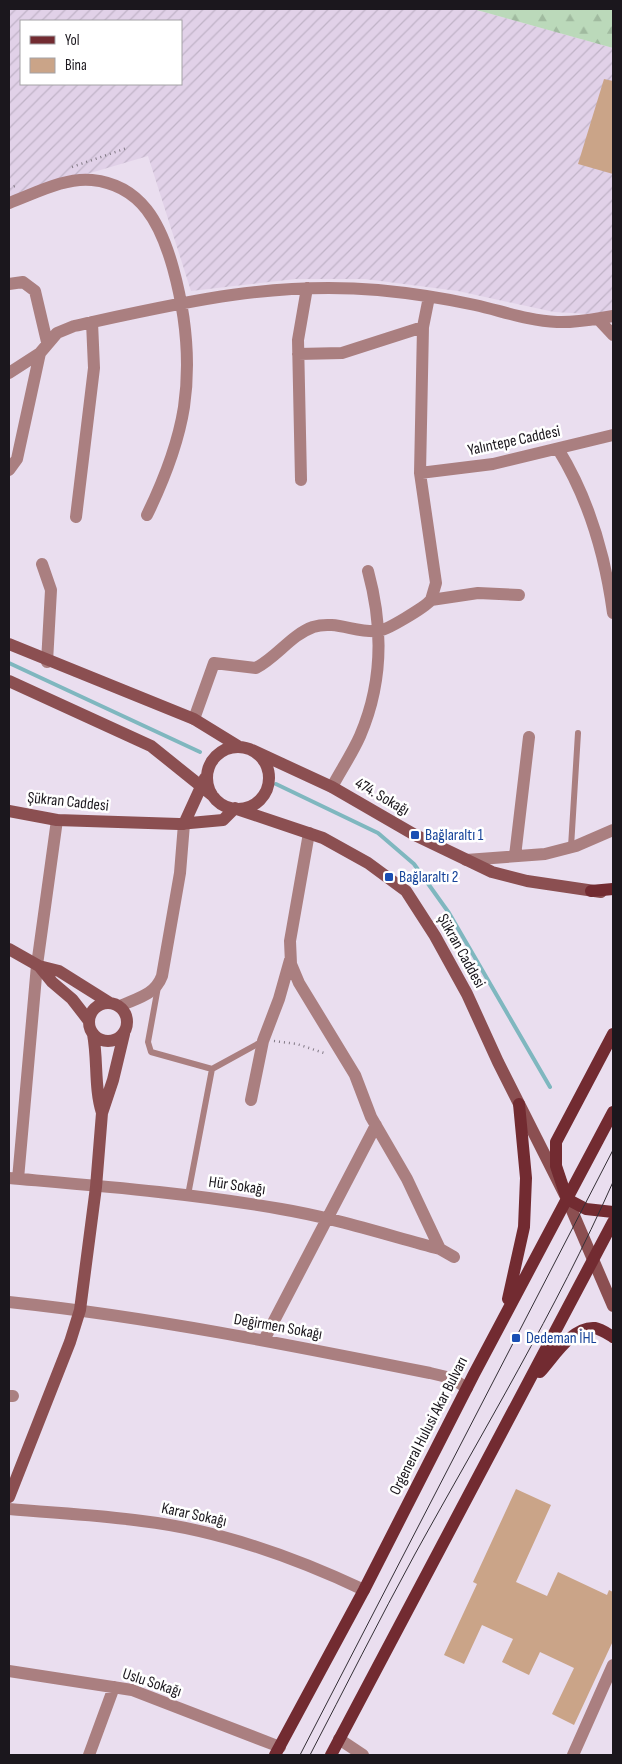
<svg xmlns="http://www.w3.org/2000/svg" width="622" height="1764" font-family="'Sofia Sans Condensed',sans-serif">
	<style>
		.industrial { fill: url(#industrial-furrows); fill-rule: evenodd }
		.forest { fill: url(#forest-firs) }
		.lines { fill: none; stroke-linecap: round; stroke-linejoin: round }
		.stream { stroke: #7fb7bf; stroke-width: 4 }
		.building { fill: #caa488 }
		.path { stroke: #807884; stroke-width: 2.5; stroke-dasharray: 1 4; stroke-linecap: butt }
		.lane { stroke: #aa7f80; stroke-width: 6 }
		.street { stroke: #aa7f80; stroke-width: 12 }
		.secondary { stroke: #8b4f51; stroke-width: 12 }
		.primary { stroke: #722b31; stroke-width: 12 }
		.tram { stroke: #342f36; stroke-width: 1 }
		.transit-dot { fill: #1a4fb4; stroke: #fff; stroke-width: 2 }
		.labels { text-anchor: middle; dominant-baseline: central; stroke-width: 5; stroke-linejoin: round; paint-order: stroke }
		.street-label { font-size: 16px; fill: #1b171d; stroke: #fff }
		.transit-label { font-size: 16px; fill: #164399; stroke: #fff; text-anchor: start }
	</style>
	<defs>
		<pattern id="industrial-furrows" width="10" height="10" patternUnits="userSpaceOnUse" patternTransform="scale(1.25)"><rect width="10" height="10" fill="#e1d1e8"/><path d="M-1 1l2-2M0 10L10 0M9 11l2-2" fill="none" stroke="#c0b3c7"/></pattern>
		<pattern id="forest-firs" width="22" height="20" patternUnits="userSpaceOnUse" patternTransform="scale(1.25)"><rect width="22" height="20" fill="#bbd9ba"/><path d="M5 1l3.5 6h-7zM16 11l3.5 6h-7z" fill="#a0ba9f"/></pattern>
	</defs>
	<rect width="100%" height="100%" fill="#eadeef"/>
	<path class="industrial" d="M9 9H473L613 48V313L589 314 554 312 458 291 365 279H295L191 291 148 156 9 197ZM21 21H181V84H21Z"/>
	<path class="forest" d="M473 9H613V48Z"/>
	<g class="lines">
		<path class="stream" d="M9 663 200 752
			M276 784 378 833 414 864 449 913 550 1087"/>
	</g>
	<path class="building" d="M604 79 613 81V174L578 164Z
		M516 1489 551 1505 516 1582 547 1596 558 1572 607 1595 609 1590 613 1592V1641L574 1725 552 1714 574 1668 540 1652 529 1675 502 1662 513 1639 482 1625 464 1664 444 1655 477 1584 473 1582Z"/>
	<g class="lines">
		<path class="path" d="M72 167 127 148
			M9 188 15 186
			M274 1041 297 1044 327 1054"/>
		<path class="lane" d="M571 847 578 733
			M158 987 148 1042 151 1052 212 1069 188 1195
			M212 1069 263 1041"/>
		<path class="street" d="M9 203C34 194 65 177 92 180 142 185 161 225 173 268 186 315 191 359 184 407 178 445 164 480 147 515
			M9 284 23 282 35 291 47 342
			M598 319 613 335
			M298 354 342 353 423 327
			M9 373 40 353
			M558 449C589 499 605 554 613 613
			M9 470 17 459 40 353 57 333 74 326C179 303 269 281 378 290 410 293 443 298 475 305 502 311 529 321 557 322 576 323 594 319 613 316
			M420 473 493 464 613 435
			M301 480 298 340 307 288
			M76 517 94 368 92 322
			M42 564 51 590 47 662
			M431 600 478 593 519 595
			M194 719 214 663 256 668C277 657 291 635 313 627 335 620 356 633 378 631 386 631 425 607 431 600L436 583 420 473 423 327 429 297
			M332 787C341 770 352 754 360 736 383 683 383 626 368 571
			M309 833 290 941 291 964 299 983 355 1075 371 1117 407 1179 440 1249
			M515 856 529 737
			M466 860 545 854 576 846 613 830
			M120 1006C137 998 155 995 162 976L180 873 184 824
			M251 1100 263 1041 279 999 290 960
			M9 1178C100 1186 191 1193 281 1209 335 1218 387 1235 440 1249L454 1257
			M18 1179 37 965 57 820
			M9 1302C150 1317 290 1345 430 1373L451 1378 467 1388
			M264 1340 376 1125
			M9 1396H13
			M9 1509C53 1513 98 1515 142 1521 220 1530 294 1557 364 1590
			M9 1671 132 1690 280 1747
			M339 1739 363 1755
			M89 1755 114 1687
			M573 1755 613 1665"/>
		<path class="secondary" d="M9 644 194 719 238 746
			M9 681 151 746 212 795
			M207 778a31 31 0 1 1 62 0a31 31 0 1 1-62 0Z
			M252 750 332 787 415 835 492 872 527 881 601 892
			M237 809 323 838 368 863 406 891 435 936 467 994 498 1062 567 1199 613 1306
			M9 811 57 820 179 824 223 820 235 808
			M184 824 205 778
			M9 949 39 966 59 971 110 1003
			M39 966 52 982 72 999 89 1021
			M89 1022a19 19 0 1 1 38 0a19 19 0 1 1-38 0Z
			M93 1034C98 1060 94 1088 102 1113
			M9 1497 70 1342 80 1310 96 1187 102 1113 113 1080 124 1034"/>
		<path class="primary" d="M591 891 613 889
			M613 1034 556 1142V1166L567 1199 586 1209 613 1212
			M508 1299 524 1227 526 1178 519 1104
			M540 1372C553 1358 572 1326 595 1328 601 1329 608 1334 613 1337
			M275 1755 364 1590 474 1374 613 1112
			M331 1755 613 1222"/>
		<path class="tram" d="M300 1755 613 1150
			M310 1755C345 1688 379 1620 415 1554 483 1431 556 1310 613 1182"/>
	</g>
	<g class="transit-dot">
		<rect x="410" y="830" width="10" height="10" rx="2.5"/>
		<rect x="384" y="872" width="10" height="10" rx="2.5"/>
		<rect x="511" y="1333" width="10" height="10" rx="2.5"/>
	</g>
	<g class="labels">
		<g class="street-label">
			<text transform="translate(514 441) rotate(-12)">Yalıntepe Caddesi</text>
			<text transform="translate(382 797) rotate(30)">474. Sokağı</text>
			<text transform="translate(68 802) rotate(6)">Şükran Caddesi</text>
			<text transform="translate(461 951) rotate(61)">Şükran Caddesi</text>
			<text transform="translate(237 1186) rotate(8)">Hür Sokağı</text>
			<text transform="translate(278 1327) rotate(10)">Değirmen Sokağı</text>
			<text transform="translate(429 1426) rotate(-63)">Orgeneral Hulusi Akar Bulvarı</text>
			<text transform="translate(194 1515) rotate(12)">Karar Sokağı</text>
			<text transform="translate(152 1683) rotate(18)">Uslu Sokağı</text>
		</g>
		<g class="transit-label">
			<text x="425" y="835">Bağlaraltı 1</text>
			<text x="399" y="877">Bağlaraltı 2</text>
			<text x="526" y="1338">Dedeman İHL</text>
		</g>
	</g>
	<rect width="622" height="1764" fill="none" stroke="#1b171d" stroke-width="20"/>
	<rect x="20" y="20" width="162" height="65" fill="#ffffff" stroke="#a4a2a5"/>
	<rect x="30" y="36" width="25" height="8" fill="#722b31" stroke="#a4a2a5"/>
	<text x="65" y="45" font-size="15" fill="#1b171d">Yol</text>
	<rect x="30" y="58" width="25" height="15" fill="#caa488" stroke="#a4a2a5"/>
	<text x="65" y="70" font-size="15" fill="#1b171d">Bina</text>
</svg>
